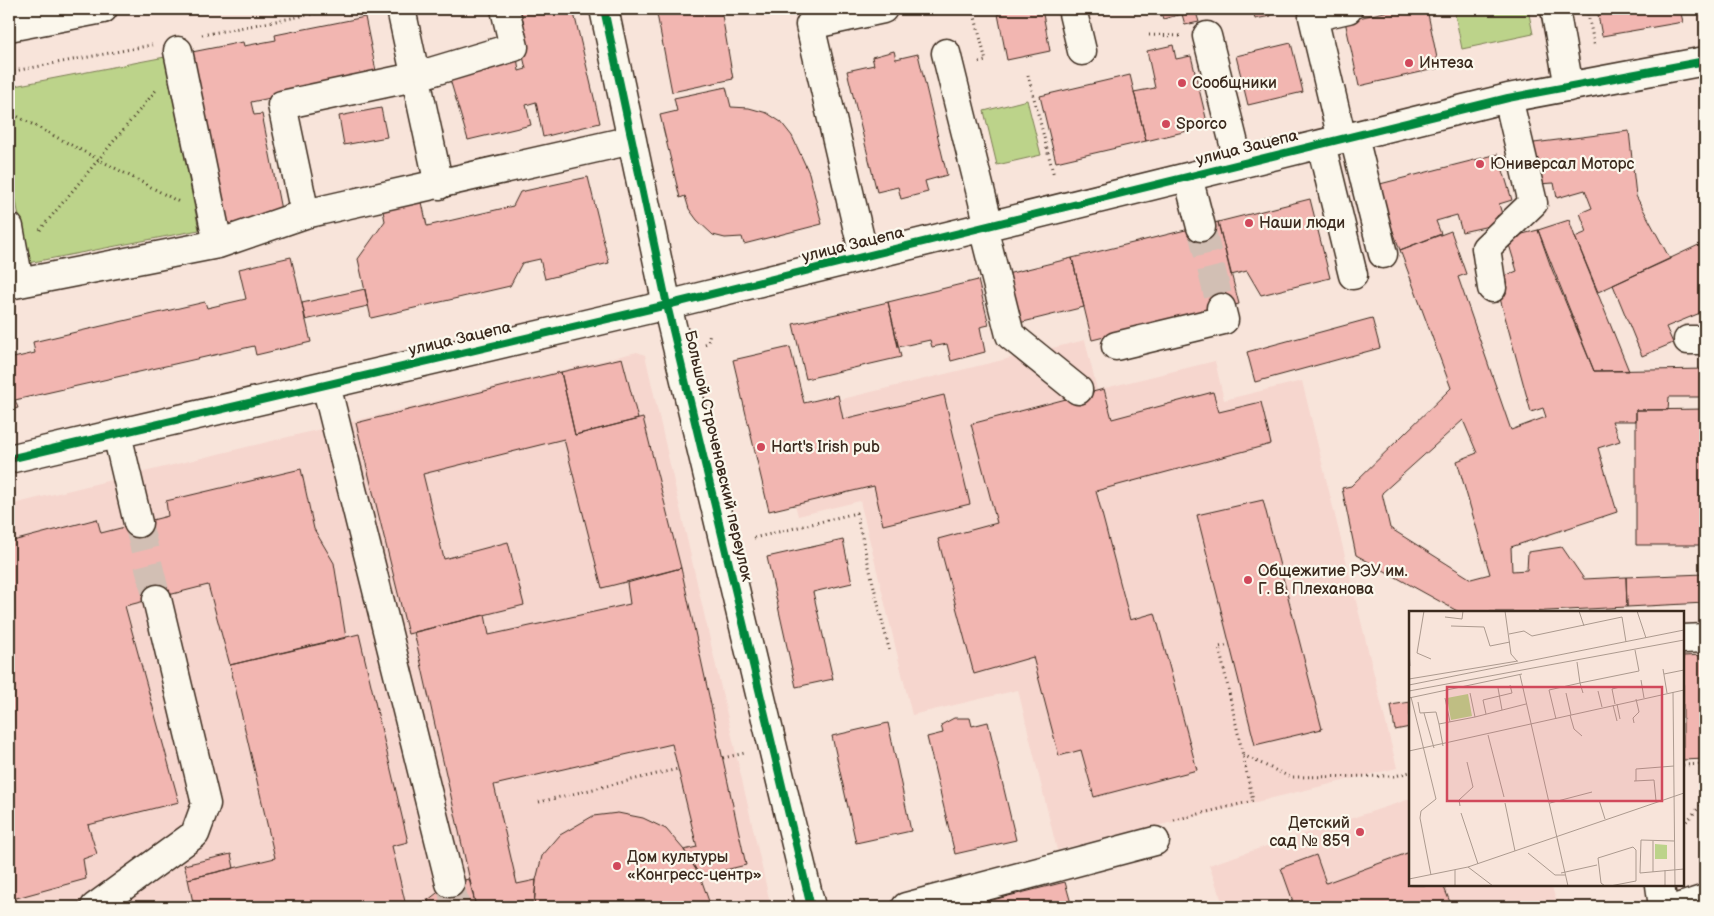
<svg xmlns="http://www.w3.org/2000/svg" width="1714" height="916" font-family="'Balsamiq Sans',sans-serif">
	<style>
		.built { fill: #f6d6ce }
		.green { fill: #bcd38a; stroke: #7c7e54 }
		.building { fill: #f2b6b1; stroke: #3b2a1e; fill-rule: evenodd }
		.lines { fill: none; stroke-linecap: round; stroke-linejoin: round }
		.minor-tunnel { stroke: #d2bfb4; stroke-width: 28; stroke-dasharray: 28 14; stroke-linecap: butt }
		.minor-casing { stroke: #3b2a1e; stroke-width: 31 }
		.major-casing { stroke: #3b2a1e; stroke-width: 31 }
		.path { stroke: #3b2a1e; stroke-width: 3; stroke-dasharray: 1 4; stroke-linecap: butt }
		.minor { stroke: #fbf7ec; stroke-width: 28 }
		.major { stroke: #fbf7ec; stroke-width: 28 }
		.cycleway-casing { stroke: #fbf7ec; stroke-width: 11 }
		.cycleway { stroke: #00873e; stroke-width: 8 }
		.poi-dot { fill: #d1495b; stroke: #fbf7ec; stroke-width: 2 }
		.labels { text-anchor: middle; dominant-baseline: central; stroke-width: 4.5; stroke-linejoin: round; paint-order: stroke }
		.poi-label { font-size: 16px; fill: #3b2a1e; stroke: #fbf7ec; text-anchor: start }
		.street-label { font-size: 16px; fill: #3b2a1e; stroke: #fbf7ec }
		.inset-road { fill: none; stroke: #ac9a8f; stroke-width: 1 }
		.view { fill: #d1495b; fill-opacity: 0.15; stroke: #d1495b; stroke-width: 2.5 }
		.inset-edge { fill: none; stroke: #3b2a1e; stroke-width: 2.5 }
	</style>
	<rect width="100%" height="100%" fill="#f8e4da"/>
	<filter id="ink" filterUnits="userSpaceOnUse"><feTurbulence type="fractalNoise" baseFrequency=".02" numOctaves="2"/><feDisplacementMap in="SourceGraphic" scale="10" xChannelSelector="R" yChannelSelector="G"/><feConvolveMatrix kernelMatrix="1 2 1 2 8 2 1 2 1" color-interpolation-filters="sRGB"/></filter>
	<g filter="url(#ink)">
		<path class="built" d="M1085 340 1097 390 1215 361 1224 400 1302 381 1397 768 1057 850 1018 690 912 715 860 501 798 516 773 416Z
			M637 352 645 355 771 907H9V505Z
			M1410 799V885H1551L1558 905 1552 907H1224L1209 865Z"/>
		<path class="green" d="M1454 9H1528L1533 34 1462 49Z
			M165 57 199 230 28 263 9 165V87Z
			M1027 100 1041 155 997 165 984 111Z"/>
		<path class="building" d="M512 9H573L600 123 543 137 536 102 526 105 531 125 468 140 449 76 517 57 519 71 526 69Z
			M656 9H721L733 79 672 92Z
			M997 9H1042L1050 51 1007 60Z
			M1160 9H1195L1199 22 1185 25 1182 14 1163 19Z
			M1253 9H1270L1271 16 1255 19Z
			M1398 9H1427L1439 68 1359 86 1345 21Z
			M1597 9H1680L1683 22 1602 36Z
			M365 17 377 76 251 102 254 115 262 114 282 215 227 226 192 52 243 42 244 46 276 40 275 35Z
			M1291 43 1303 92 1248 105 1236 56Z
			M1173 45 1176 59 1191 56 1208 126 1146 141 1134 92 1155 88 1147 51Z
			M894 51 896 59 918 54 947 175 925 181 928 192 901 199 898 187 877 192 847 71 874 65 872 57Z
			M1130 75 1146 141 1056 162 1040 96Z
			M726 87 731 107 749 108 767 113 781 122 792 136 809 173 822 224 744 244 742 237 725 238 713 235 697 220 689 209 685 196 680 198 660 115 677 111 674 98Z
			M381 108 387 137 344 145 339 116Z
			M1629 131 1636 196 1670 259 1598 292 1575 237 1587 232 1580 213 1592 208 1585 190 1557 198 1554 183 1537 184 1534 143Z
			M1498 154 1512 200 1499 204 1502 214 1497 216 1498 224 1462 232 1457 215 1436 221 1441 234 1400 250 1376 185Z
			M588 177 609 263 545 279 540 259 522 263 510 286 371 318 358 259 385 221 383 211 422 202 427 226 513 206 520 192Z
			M1310 199 1330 278 1261 295 1247 271 1231 275 1218 222Z
			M1569 220 1575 237 1629 371H1594L1551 267 1538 230Z
			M1218 222 1239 304 1092 340 1072 258Z
			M1538 230 1594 371 1705 369V397H1669L1668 410H1636V421H1612L1620 441 1598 448 1617 512 1511 547 1512 571 1527 570 1528 552 1562 547 1584 579 1626 577 1627 607 1528 612H1459L1356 555 1342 488 1351 486 1451 388 1400 250 1451 231 1466 274 1458 277 1511 430 1546 417 1543 408 1531 412 1495 280 1517 271 1507 238ZM1463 420 1477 453 1457 461 1490 574 1471 579 1390 528 1382 493Z
			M1705 242V311L1666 327 1673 343 1642 356 1613 285Z
			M291 257 311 342 256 355 254 346 15 400 18 408 9 410V359L35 353 33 342 205 302 207 308 246 299 239 269Z
			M1072 258 1084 307 1015 324 1003 275Z
			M978 280 989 325 980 327 985 352 951 361 947 344 932 347 930 340 898 347 888 302Z
			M365 289 368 306 305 320 302 303Z
			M888 302 901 357 806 379 793 324Z
			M1372 318 1380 348 1255 382 1247 352Z
			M790 347 804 403 838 395 843 419 944 395 970 504 883 525 874 486 769 511 733 360Z
			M622 358 638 419 575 435 561 372Z
			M561 372 575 435 643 418 681 568 602 588 564 439 423 474 444 559 508 542 524 605 408 634 356 423Z
			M1104 389 1112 419 1213 392 1219 412 1261 402 1271 444 1096 491 1130 620 1155 613 1197 770 1094 797 1081 750 1059 756 1033 657 974 674 938 539 997 523 971 424Z
			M1705 409V545H1636V410Z
			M301 469 314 529 334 563 346 638 230 665 208 585 125 606 179 802 88 825 97 854 83 859 86 879 9 900V542L97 519 101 533 168 516 166 501Z
			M1263 500 1322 729 1255 745 1197 515Z
			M843 540 852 583 813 592 833 679 796 687 767 557Z
			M681 568 746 865 700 876 684 850 697 847 672 744 494 785 517 884 536 880 534 907H476L414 632 485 615 489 635 630 604 627 583Z
			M1705 574V603L1627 607 1626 577Z
			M359 634 408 842 392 846 406 906 428 900 430 907H194L188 879 275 858 230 665Z
			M1705 655V759L1683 760V656Z
			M1410 702V727L1395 730 1391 705Z
			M954 718H970L972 726 988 722 1016 840 955 854 927 737 943 733 941 725Z
			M888 723 911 831 856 843 832 736Z
			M618 813 643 818 666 829 684 850 700 876 711 907H534L536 880 542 856 560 835 593 816Z
			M1410 852V885H1443L1452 907H1295L1281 868 1316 855 1326 883Z
			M231 854 234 868 188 879 184 865Z
			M469 879 476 907H430L428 900 450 883Z
			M1065 882 1072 907H964Z"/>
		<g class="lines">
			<path class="minor-tunnel" d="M1201 227 1221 308
				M138 523 157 599
				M450 883 456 907"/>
			<defs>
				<path id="minor" d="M401 9 439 185
					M604 9 667 305 811 907
					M1072 9 1082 51
					M1555 9 1569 87
					M1207 36 1239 164
					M178 51 218 244 305 214 632 140
					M946 53 989 226
					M1354 137 1383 254
					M1342 139 1313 17 1348 9
					M1321 144 1353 275
					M1188 177 1201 227
					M305 214 282 105 414 77 514 47 505 9
					M9 227 19 282
					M983 227 1010 335 1078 390
					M864 256 810 25 883 9
					M9 285 218 244
					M1492 288 1486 248 1533 203 1508 98
					M1688 340H1705
					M1116 346 1224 320 1221 308
					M326 385 450 883
					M117 434 138 523
					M9 459 667 305 1508 98 1705 61
					M1683 639 1705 638
					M1660 885 1663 907
					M95 907 195 834 206 804 157 599
					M906 907 1155 841
					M1680 907 1705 899"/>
				<path id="major" d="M9 27 103 9"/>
			</defs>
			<use href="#minor" class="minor-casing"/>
			<use href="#major" class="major-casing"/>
			<path class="path" d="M973 9 986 61 977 63
				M1587 9 1595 48
				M202 35 339 9
				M1149 35 1180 36
				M9 72 152 45
				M1028 75 1054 176
				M9 112 181 203
				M40 230 157 89
				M705 344 708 343 710 332
				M754 538 856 513 890 653
				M1243 755 1290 777 1395 776 1410 772
				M723 758 745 753
				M1683 765 1705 764
				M539 802 678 769
				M1174 820 1253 801 1219 647 1230 645
				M1683 825 1705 801"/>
			<use href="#minor" class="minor"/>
			<use href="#major" class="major"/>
			<defs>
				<path id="cycleway" d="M604 9 667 305 811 907
					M9 459 667 305 1508 98 1705 61"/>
			</defs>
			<use href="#cycleway" class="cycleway-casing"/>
			<use href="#cycleway" class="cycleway"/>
		</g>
	</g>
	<g class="poi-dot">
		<circle cx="1409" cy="63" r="5"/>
		<circle cx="1182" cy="83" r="5"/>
		<circle cx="1166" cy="124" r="5"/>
		<circle cx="1480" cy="164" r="5"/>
		<circle cx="1249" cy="223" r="5"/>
		<circle cx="761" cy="447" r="5"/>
		<circle cx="1248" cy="580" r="5"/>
		<circle cx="1360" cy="832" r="5"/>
		<circle cx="617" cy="866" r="5"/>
	</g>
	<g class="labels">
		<g class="poi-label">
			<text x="1419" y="63">Интеза</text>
			<text x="1192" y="83">Сообщники</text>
			<text x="1176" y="124">Sporco</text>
			<text x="1490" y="164">Юниверсал Моторс</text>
			<text x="1259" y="223">Наши люди</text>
			<text x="771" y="447">Hart's Irish pub</text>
			<text x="1258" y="571">Общежитие РЭУ им.<tspan x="1258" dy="18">Г. В. Плеханова</tspan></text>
			<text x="1350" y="823" text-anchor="end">Детский<tspan x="1350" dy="18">сад № 859</tspan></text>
			<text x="627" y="857">Дом культуры<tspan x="627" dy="18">«Конгресс-центр»</tspan></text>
		</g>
		<g class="street-label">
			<text transform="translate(1247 148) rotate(-14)">улица Зацепа</text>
			<text transform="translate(853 245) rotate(-14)">улица Зацепа</text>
			<text transform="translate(460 339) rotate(-13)">улица Зацепа</text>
			<text transform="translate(718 456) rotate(77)">Большой Строченовский переулок</text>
		</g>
	</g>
	<g transform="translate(1409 611)">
		<rect width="275" height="275" fill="#f8e4da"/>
		<path d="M59 83 63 105 42 109 38 87ZM246 233 258 234V248H246Z" fill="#bcd38a"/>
		<path class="inset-road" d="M15 0 8 42 22 48M96 0 102 43 108 50M170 0 175 15M228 0 237 27M36 6 53 8 54 0M42 15 75 16 81 35 101 31M100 23 115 20 123 25 213 6 217 31M0 40 1 55M168 51 171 72 230 60 226 39M254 58 258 82M255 63 275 59M111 64 159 275M0 68 109 50M232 69 235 87M0 74 275 19M89 77 93 99M0 80 275 29M189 80 193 96M264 81 266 275M61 82 66 106 117 93M157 82 162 104M2 86 27 188 12 200 11 207 22 264M0 87 113 63M36 87 41 111M9 91 11 102 27 101 30 113 66 106M206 93 203 78 211 76M208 93 211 108M204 94 208 110M15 102 25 137M77 103 74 89 103 82 101 74M161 104 165 118 173 125M147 108 140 79 171 72 174 82M225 112 224 107 230 101 227 88M30 113 34 135M79 124 95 186M0 140 275 79M225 170 245 169 247 190M227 170V158L265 155M190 189 196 208M96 192 106 240M141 192 183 181M51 195 50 189 64 176 58 151M52 202 69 253M265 230 232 229 231 262 275 258M119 242 146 264H156M59 256 84 275M256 259V275M244 261V230M152 262 188 254M0 268 59 256 275 182M46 275V259M196 275 192 272 189 247 224 236 227 239V270L201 275"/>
		<path class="view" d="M38 76H253V190H38Z"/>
		<rect width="275" height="275" class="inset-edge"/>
	</g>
	<rect width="1714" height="916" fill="none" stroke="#fbf7ec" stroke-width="30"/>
	<rect x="15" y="15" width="1684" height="886" fill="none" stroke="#3b2a1e" stroke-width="2" filter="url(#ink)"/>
</svg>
